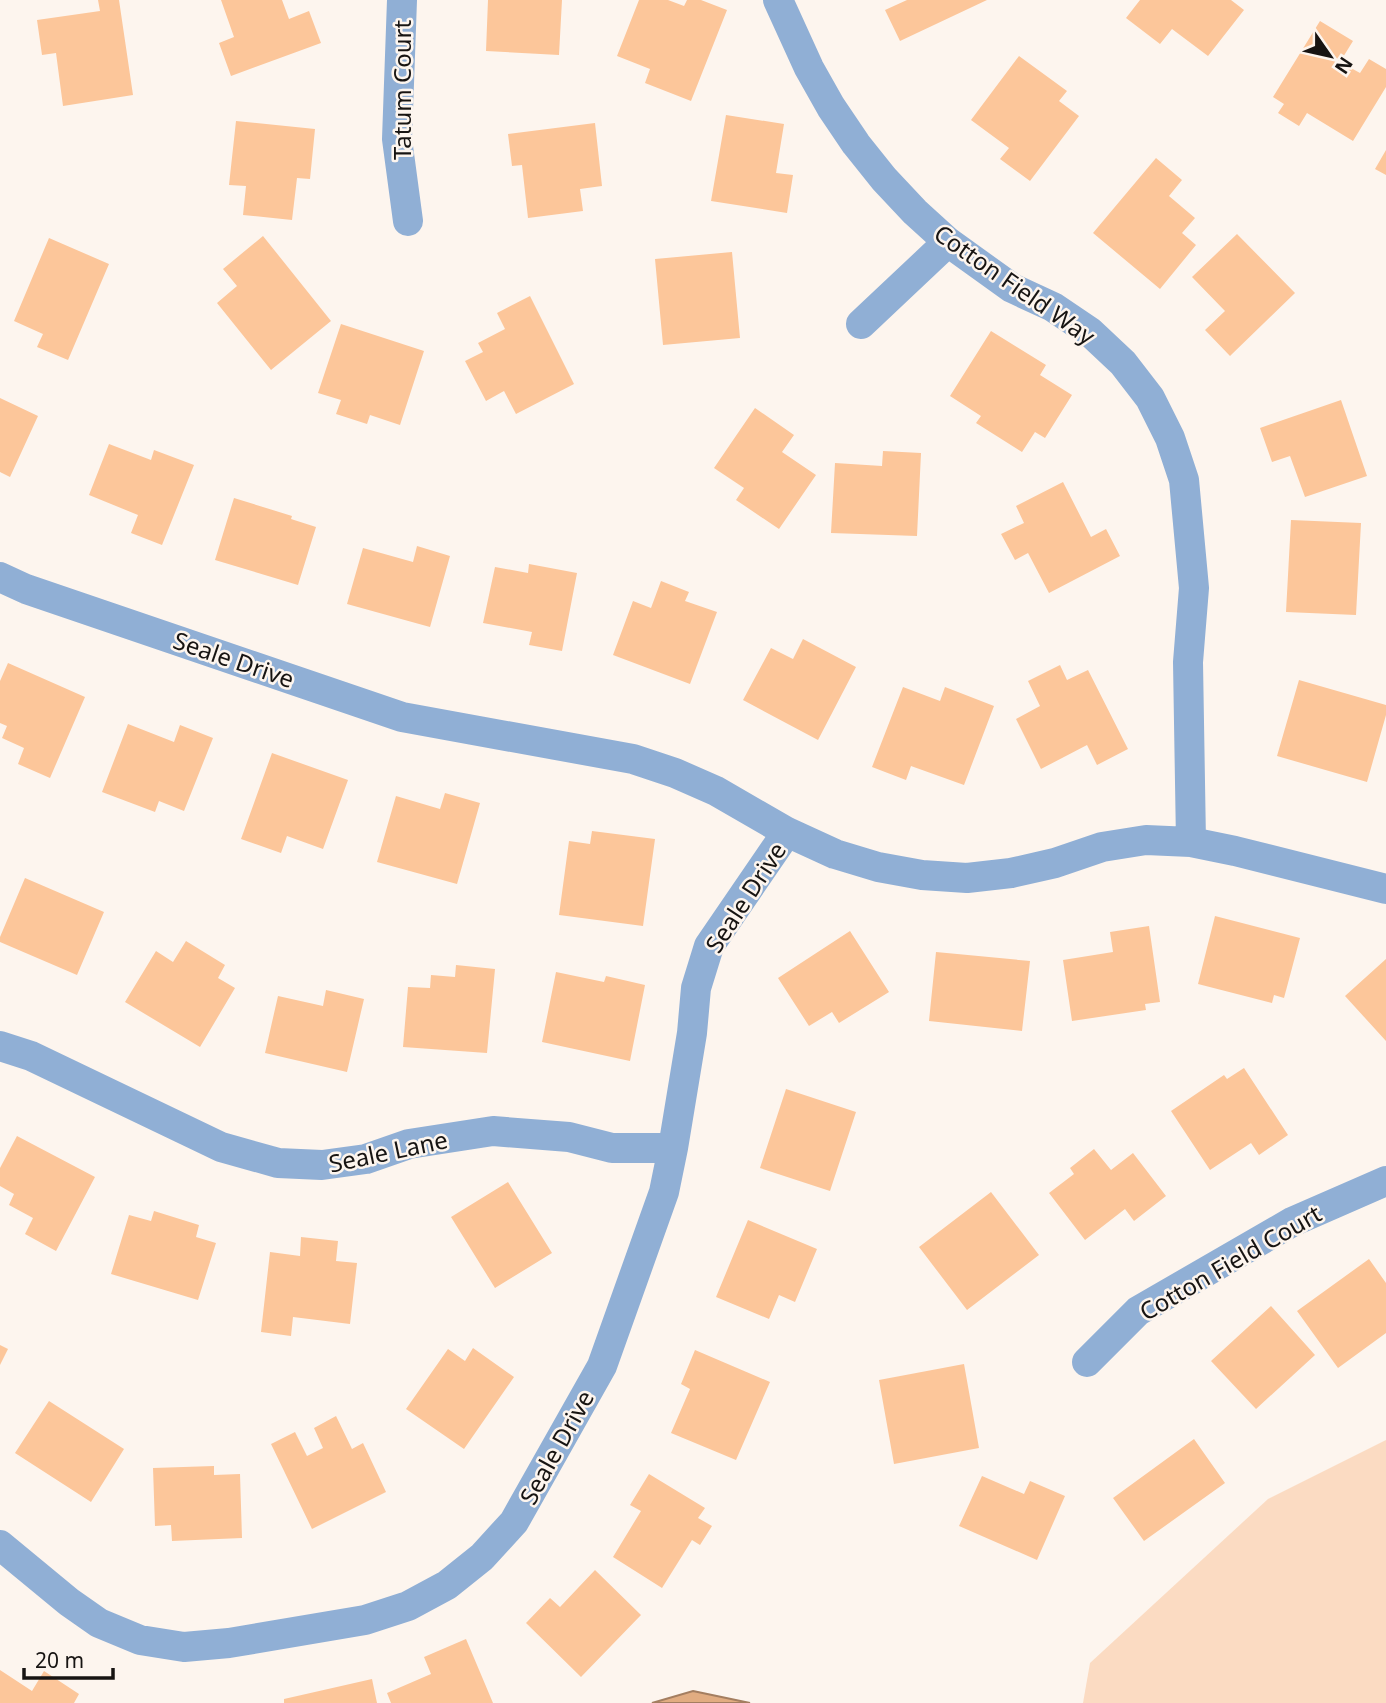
<svg xmlns="http://www.w3.org/2000/svg" width="1386" height="1703" font-family="'Noto Sans',sans-serif">
	<style>
		.green { fill: #fbdbc2 }
		.water { fill: #e1ac81; stroke: #a47e60; stroke-width: 2 }
		.building { fill: #fcc69a }
		.lines { fill: none; stroke-linecap: round; stroke-linejoin: round }
		.street { stroke: #90afd5; stroke-width: 30 }
		.labels { text-anchor: middle; dominant-baseline: central; stroke-width: 5; stroke-linejoin: round; paint-order: stroke }
		.street-label { font-size: 24px; fill: #171412; stroke: #fdf5ee }
	</style>
	<rect width="100%" height="100%" fill="#fdf5ee"/>
	<path class="green" d="M1386 1440V1703H1083L1090 1663 1268 1499Z"/>
	<path class="water" d="M693 1691 750 1703H652Z"/>
	<path class="building" d="M98 0H119L133 95 63 106 56 53 42 55 37 20 100 11Z
		M221 0H282L289 19 309 11 321 43 231 76 219 43 234 37Z
		M488 0H562L559 55 486 51Z
		M639 0H668L684 6 687 0H701L727 10 691 101 645 83 650 69 617 56Z
		M907 0H987L900 41 885 10Z
		M1140 0H1231L1244 10 1208 56 1172 29 1160 44 1126 18Z
		M1320 21 1353 41 1340 62 1360 73 1369 59 1386 69V87L1353 141 1307 113 1299 126 1278 113 1284 104 1273 97Z
		M1019 56 1067 91 1059 101 1079 116 1030 181 1000 159 1009 148 971 120Z
		M726 115 784 124 776 173 793 175 787 213 711 201Z
		M236 121 315 129 310 179 297 178 292 220 243 215 246 186 229 185Z
		M595 123 602 186 580 189 583 211 528 218 522 165 512 166 508 134Z
		M1386 150V175L1375 169Z
		M1156 158 1182 180 1169 196 1195 218 1182 233 1196 245 1160 289 1093 233Z
		M1237 234 1295 293 1230 356 1205 330 1225 311 1192 277Z
		M263 236 331 321 271 370 217 303 237 286 223 269Z
		M49 238 109 264 68 360 37 347 43 334 14 321Z
		M732 252 740 338 663 345 655 259Z
		M530 296 574 384 516 414 504 391 486 401 465 361 483 352 478 343 505 329 497 313Z
		M341 324 424 351 400 425 370 415 367 424 336 414 341 400 318 393Z
		M991 331 1046 365 1040 375 1072 395 1045 438 1035 432 1022 452 976 423 981 416 950 396Z
		M0 398 38 416 10 477 0 472Z
		M1341 400 1367 476 1305 497 1290 456 1272 462 1260 428Z
		M755 408 794 435 782 452 816 475 779 529 736 500 744 488 714 468Z
		M109 444 151 460 154 450 194 465 162 545 131 533 138 515 89 495Z
		M883 451 921 453 917 536 831 533 835 463 882 466Z
		M1063 482 1091 537 1106 529 1120 556 1049 593 1028 553 1015 560 1001 534 1024 523 1016 506Z
		M234 498 292 516 291 519 316 527 298 585 215 560Z
		M1291 520 1361 523 1356 615 1286 612Z
		M417 546 450 556 430 627 347 604 363 548 413 562Z
		M529 564 577 573 562 651 529 645 532 632 483 623 495 567 528 573Z
		M661 581 689 592 685 601 717 612 690 684 613 655 633 601 651 608Z
		M803 639 856 667 818 740 743 700 771 648 793 659Z
		M8 663 85 697 50 778 18 764 24 748 2 738 7 726 0 723V681Z
		M1060 665 1067 680 1088 670 1128 749 1097 765 1087 745 1041 769 1016 719 1040 706 1028 681Z
		M1299 680 1386 705V715L1367 782 1277 756Z
		M903 687 940 701 945 687 994 706 964 785 911 766 906 780 872 767Z
		M128 724 174 742 180 725 213 738 184 811 159 801 155 812 102 792Z
		M272 753 348 780 323 849 287 836 281 853 241 839Z
		M445 793 480 803 457 884 377 862 396 796 440 809Z
		M592 831 655 839 643 926 559 915 569 841 590 844Z
		M25 878 104 912 77 975 0 942V937Z
		M1215 916 1300 938 1284 998 1274 995 1272 1003 1198 984Z
		M1149 926 1160 1002 1145 1004 1146 1010 1072 1021 1063 960 1113 952 1110 932Z
		M850 931 889 992 839 1023 832 1012 809 1026 778 978Z
		M186 941 225 965 218 978 235 988 200 1047 125 1002 156 951 173 962Z
		M936 952 1030 961 1022 1031 929 1021Z
		M1386 959V1041L1345 996Z
		M456 965 495 969 487 1053 403 1047 408 987 430 988 431 975 455 977Z
		M556 972 604 982 606 976 645 985 630 1061 542 1042Z
		M326 990 364 999 347 1072 265 1053 278 996 323 1006Z
		M1244 1068 1288 1135 1259 1155 1251 1143 1210 1170 1171 1111 1224 1075 1227 1079Z
		M786 1089 856 1112 830 1191 760 1168Z
		M17 1136 95 1177 56 1251 25 1234 33 1218 9 1205 14 1194 0 1186V1168Z
		M1094 1149 1111 1170 1133 1153 1166 1196 1134 1221 1125 1209 1085 1240 1049 1193 1074 1174 1070 1168Z
		M508 1182 552 1253 495 1288 451 1217Z
		M991 1192 1039 1255 967 1310 919 1247Z
		M154 1211 199 1225 196 1237 216 1243 198 1300 111 1274 129 1215 151 1221Z
		M748 1220 817 1249 795 1302 779 1295 769 1319 716 1297Z
		M301 1237 338 1241 336 1261 357 1263 350 1324 293 1317 291 1336 261 1332 270 1252 300 1256Z
		M1369 1259 1386 1283V1333L1338 1368 1297 1311Z
		M1271 1306 1315 1355 1256 1409 1211 1361Z
		M0 1345 8 1349 0 1365Z
		M473 1348 514 1377 464 1449 406 1409 448 1349 465 1361Z
		M695 1350 770 1382 736 1460 671 1433 690 1389 681 1384Z
		M964 1364 979 1448 894 1464 879 1380Z
		M49 1401 124 1449 91 1502 15 1453Z
		M336 1416 352 1449 363 1443 386 1492 312 1529 271 1444 295 1432 307 1456 323 1448 314 1428Z
		M1194 1439 1225 1483 1144 1541 1113 1498Z
		M214 1466V1475L240 1474 242 1538 172 1541 171 1525 155 1526 153 1468Z
		M649 1474 705 1508 698 1518 712 1526 700 1545 692 1540 662 1588 613 1557 641 1511 630 1505Z
		M982 1476 1024 1494 1030 1481 1065 1496 1037 1560 959 1526Z
		M595 1570 641 1615 581 1677 526 1623 550 1598 560 1607Z
		M466 1639 493 1703H391L387 1693 431 1674 424 1657Z
		M0 1670 32 1691 44 1671 79 1694 74 1703H0Z
		M372 1679 377 1703H284V1699Z"/>
	<g class="lines">
		<path class="street" d="M402 0 397 139 408 221
			M778 0 809 68 831 107 856 144 884 179 915 212 948 242 1012 288 1053 307 1090 332 1123 363 1150 398 1170 438 1184 480 1194 588 1188 662 1191 842
			M861 324 948 242
			M0 577 26 589 402 717 633 759 675 773 716 791 787 832 835 854 878 867 922 875 967 878 1011 873 1055 863 1102 847 1146 840 1191 842 1235 851 1386 889
			M0 1046 31 1056 221 1147 278 1163 322 1165 366 1159 409 1144 493 1131 569 1137 612 1148H673
			M1087 1362 1138 1311 1292 1222 1386 1181
			M0 1545 69 1602 99 1623 140 1640 184 1647 229 1643 365 1620 408 1606 447 1585 482 1557 514 1522 602 1366 664 1192 673 1148 692 1033 696 988 709 946 787 832"/>
	</g>
	<g class="labels">
		<g class="street-label">
			<text transform="translate(401 90) rotate(-90)">Tatum Court</text>
			<text transform="translate(1015 284) rotate(35)">Cotton Field Way</text>
			<text transform="translate(234 659) rotate(19)">Seale Drive</text>
			<text transform="translate(745 897) rotate(-57)">Seale Drive</text>
			<text transform="translate(388 1151) rotate(-12)">Seale Lane</text>
			<text transform="translate(1230 1262) rotate(-30)">Cotton Field Court</text>
			<text transform="translate(556 1447) rotate(-61)">Seale Drive</text>
		</g>
	</g>
	<g transform="translate(1330 56) rotate(124)" stroke="#fdf5ee" stroke-width="5" paint-order="stroke">
	<path d="M0-5L12 26L0 18L-12 26Z" fill="#171412"/>
	<text y="-10" font-size="19" font-weight="bold" text-anchor="middle" fill="#171412">N</text>
	</g>
	<path d="M24 1668v10h89v-10" fill="none" stroke="#171412" stroke-width="3.5"/>
	<text x="35" y="1668" font-size="21" fill="#171412" stroke="#fdf5ee" stroke-width="5" paint-order="stroke">20 m</text>
</svg>
